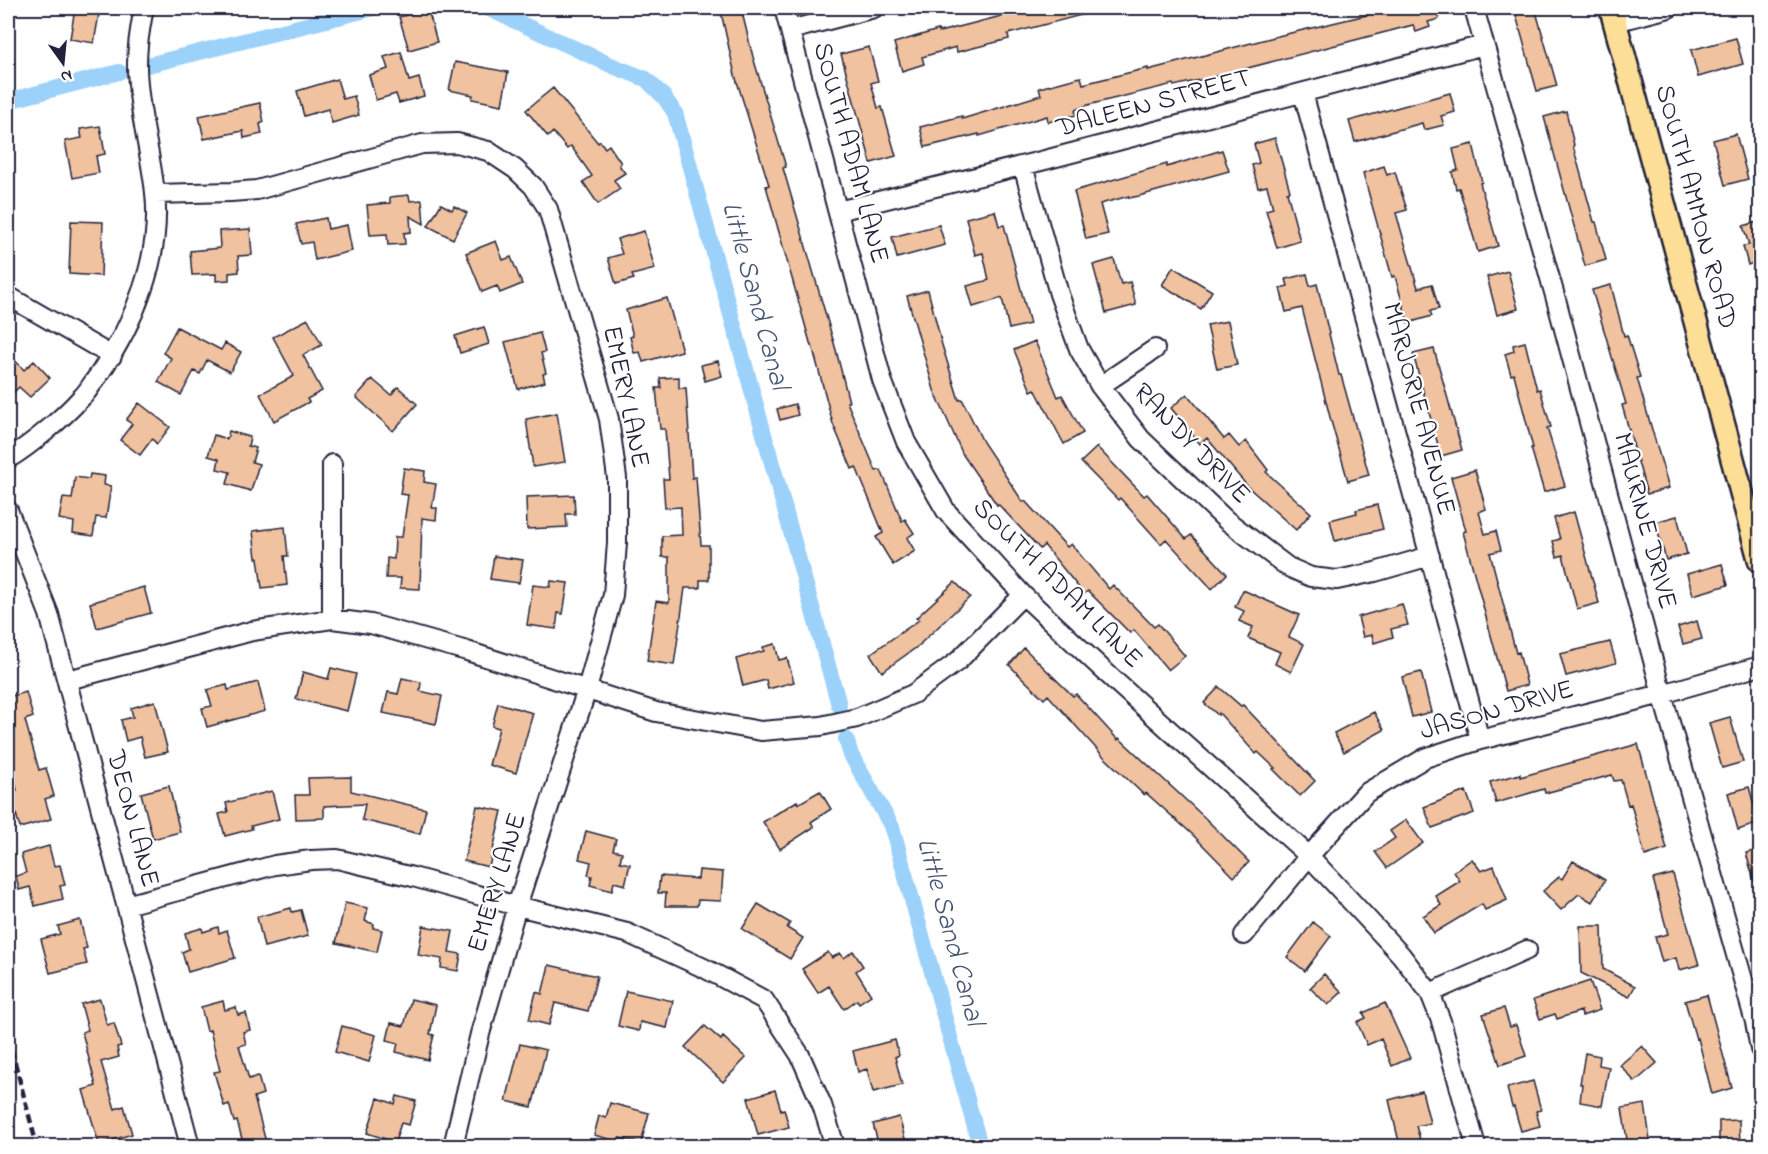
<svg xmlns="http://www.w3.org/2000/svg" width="1768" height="1154" font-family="'Indie Flower',sans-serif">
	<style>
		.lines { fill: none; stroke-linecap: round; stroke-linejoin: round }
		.canal { stroke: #9cd1fa; stroke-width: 16 }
		.building { fill: #f0c29f; stroke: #22223b; stroke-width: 1.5 }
		.minor-casing { stroke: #22223b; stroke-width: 22 }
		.major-casing { stroke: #22223b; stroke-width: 27 }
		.minor { stroke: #fff; stroke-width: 18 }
		.major { stroke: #fcde96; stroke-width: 22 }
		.rail { stroke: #22223b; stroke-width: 4.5; stroke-dasharray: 9 4.5; stroke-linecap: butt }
		.labels { text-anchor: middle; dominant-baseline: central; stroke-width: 4.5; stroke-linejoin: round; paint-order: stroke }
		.street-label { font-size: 27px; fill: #22223b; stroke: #fff }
		.water-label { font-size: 28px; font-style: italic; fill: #475774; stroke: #fff }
	</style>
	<rect width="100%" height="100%" fill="#fff"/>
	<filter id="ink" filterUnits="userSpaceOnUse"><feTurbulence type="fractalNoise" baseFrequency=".0167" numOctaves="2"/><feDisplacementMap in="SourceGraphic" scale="12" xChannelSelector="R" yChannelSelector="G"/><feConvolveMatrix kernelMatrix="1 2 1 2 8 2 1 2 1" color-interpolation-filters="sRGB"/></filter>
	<g filter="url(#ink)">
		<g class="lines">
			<path class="canal" d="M487 8 613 66 646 79 664 97 675 113 839 705
				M148 65 374 8
				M8 101 119 72
				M846 739 851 755 892 827 980 1146"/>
		</g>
		<path class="building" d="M75 8H100L94 43 70 39Z
			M720 8H741L753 57 786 167 783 168 836 350 849 402H847L876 471 881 470 902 521 905 519 914 533 907 538 915 551 893 565 876 537 883 533 856 467 852 469 833 424 812 345 811 346 766 186 769 185 735 75Z
			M1025 8H1093V12L1008 34 1009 39 957 52 956 47 922 57 924 64 902 71 894 43 938 30 939 32 1017 12 1016 10Z
			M1401 8H1436L1439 19 1428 22 1430 27 1416 32 1413 25 1221 75 1174 86 1173 84 1088 105 1075 110 1076 115 1048 122 1047 116 979 136V134L925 147 920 127 962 116V119L1041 95 1039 88 1081 77 1083 84 1148 68V70L1278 36 1379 12V14Z
			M1514 8H1535L1557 86 1537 91Z
			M428 9 437 42 409 50 399 17Z
			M1736 38 1743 64 1698 77 1691 50Z
			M869 47 878 81 871 83 878 108 882 107 896 156 871 163 841 54Z
			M401 52 409 81 419 78 424 96 399 103 396 94 376 100 369 75 388 69 384 57Z
			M455 62 508 72 502 105 472 99 473 95 449 90Z
			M337 79 343 99 354 96 359 115 332 123 328 109 304 116 297 91Z
			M553 88 598 143 600 141 605 148 609 145 621 163 619 165 625 173 614 180 620 189 598 204 583 182 592 176 571 146 567 149 553 132 548 137 526 110Z
			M1450 93 1455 112 1441 116 1444 125 1424 130 1422 123 1355 142 1349 121Z
			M260 103 264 122 260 124 262 134 244 138 243 131 204 139 199 116Z
			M1566 111 1574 145 1573 146 1594 222H1596L1606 260 1585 266 1544 117Z
			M100 126 105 154 96 156 99 173 72 178 65 141 82 138 80 129Z
			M1736 134 1748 179 1725 185 1713 140Z
			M1275 138 1290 191 1287 192 1300 241 1277 248 1266 210 1273 208 1267 186 1258 188 1252 165 1259 163 1254 144Z
			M1473 144 1482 182 1480 183 1498 246 1478 252 1459 188 1456 189 1452 172 1458 170 1453 149Z
			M1222 150 1229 171 1139 196 1129 198V196L1100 204 1108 234 1086 239 1074 191 1167 164V167Z
			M1384 166 1387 175 1395 172 1407 210 1396 213 1418 288 1432 284 1439 309 1430 311 1432 316 1408 323 1395 276 1392 277 1363 173Z
			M409 195 410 201 422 200 424 224 410 216 411 232 404 233 405 244 388 245 387 234 370 235 367 205 390 203V197Z
			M441 204 452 210 454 206 467 213 453 239 428 226Z
			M995 211 999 226 1004 225 1030 324 1009 329 1002 298 973 307 967 286 989 280 983 253 975 255 966 218Z
			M326 218 328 229 347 225 352 251 315 260 312 242 301 244 296 224Z
			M71 221 103 222 101 276 69 274Z
			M1761 221V274L1757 275 1753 263 1748 265 1743 246 1749 245 1743 226Z
			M939 225 945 245 897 258 892 237Z
			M250 229 252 255 238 256 239 272 229 273V280L216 281V274L192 275 190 251 220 248 219 231Z
			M644 231 655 269 632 275 634 279 616 284 608 258 622 254 617 239Z
			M496 241 503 260 511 257 522 284 500 293 497 286 482 292 466 253Z
			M1114 259 1121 284 1130 282 1136 305 1106 313 1093 265Z
			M1173 267 1212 291 1201 309 1162 285Z
			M1508 271 1518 309 1497 315 1487 277Z
			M1307 274 1310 286 1317 284 1339 375H1341L1369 475 1348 481 1331 421 1302 308 1286 312 1280 288 1288 286 1286 279Z
			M1611 285 1624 336 1627 335 1640 377 1637 378 1669 488 1647 494 1622 405 1626 404 1592 290Z
			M928 290 942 345 959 400 962 399 983 442 1023 502 1025 501 1067 547 1071 544 1109 589 1113 585 1154 627 1158 624 1185 656 1168 670 1134 630 1130 633 1088 591 1084 594 1044 545 1040 549 998 504 997 505 963 455 934 390 907 296Z
			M667 298 682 351 643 362 640 352 634 353 630 337 633 336 626 310Z
			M308 319 322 345 303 355 322 391 307 399 309 402 274 421 260 394 294 376 273 337Z
			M1228 321 1237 365 1217 369 1207 325Z
			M177 327 221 350 225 343 241 352 230 372 207 360 200 374 194 371 181 395 158 382 171 358 163 353Z
			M484 327 489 344 460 353 455 336Z
			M540 333 545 352 541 353 546 373 543 374 545 382 518 389 505 342Z
			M1035 341 1058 397 1062 395 1083 433 1064 444 1035 389 1031 391 1014 350Z
			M1525 342 1537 390 1540 389 1551 427 1547 428 1565 486 1544 492 1531 448H1533L1514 374 1511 375 1505 354 1514 351 1513 345Z
			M1434 349 1462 450 1441 456 1413 354Z
			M8 353 24 370 34 361 50 378 30 397 19 387 8 398Z
			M718 361 722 376 705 381 701 365Z
			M679 377V388H686L692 478 696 477 701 545H709V580H700V588H685L674 665 647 661 656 601 669 603V557H662V536L682 535 681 507 665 508 663 479H669L665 429H660L656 388H661L660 378Z
			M372 379 391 395 398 387 417 404 393 431 356 397Z
			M1187 394 1224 439 1229 435 1239 447 1246 441 1268 470 1266 472 1311 513 1296 530 1248 487 1207 438 1200 444 1171 408Z
			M139 403 170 427 157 444 152 439 140 455 120 440 132 424 126 420Z
			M795 404 798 415 780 420 777 409Z
			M557 413 565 462 533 467 526 419Z
			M229 431 250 437 248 446 256 448 252 462 259 464 251 491 227 484 230 472 217 469 219 459 208 456 214 435 227 439Z
			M1097 447 1144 496 1147 494 1186 539 1191 535 1227 574 1212 589 1166 539 1161 544 1120 498 1118 500 1081 462Z
			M404 468 425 471 424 482 436 484 432 508H437L436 520 422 518 420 589 400 588 401 578H386L387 558 394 559 395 537H402L408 495 400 494Z
			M1475 470 1486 509 1479 512 1485 534 1496 531 1501 550 1490 553 1516 653 1519 652 1527 685 1506 691 1463 532 1466 531 1451 477Z
			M90 474 105 476 104 485 111 486 106 518 96 517 93 536 73 533 74 522 59 519 63 498 72 499 75 477 89 479Z
			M574 495 575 514H566L567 527 527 529 526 497Z
			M1377 505 1383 529 1335 541 1330 520 1357 513 1356 510Z
			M1574 512 1599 603 1577 609 1563 555 1557 557 1553 541 1560 539 1554 518Z
			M1677 516 1687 554 1666 560 1655 522Z
			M285 527 288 556H284L287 585 262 588 258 558H256L253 531Z
			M494 556 523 560 519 583 490 579Z
			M1722 564 1728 585 1693 595 1687 574Z
			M551 581 568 583 563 614 558 613 556 629 527 625 533 585 550 587Z
			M955 582 970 597 921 643V644L882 672 870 654 919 620 916 618Z
			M144 587 151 613 97 628 90 603Z
			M1243 590 1299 615 1289 637 1304 644 1291 672 1275 664 1280 652 1248 638 1253 627 1239 621 1244 611 1235 607Z
			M1402 604 1408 625 1391 629 1393 637 1374 643 1372 635 1363 637 1358 617Z
			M1697 621 1702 639 1683 644 1678 627Z
			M1610 642 1616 663 1566 676 1560 654Z
			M775 644 779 660 787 658 794 682 768 689 766 680 743 686 736 659 764 651 763 647Z
			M1024 648 1073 696 1076 694 1118 740 1119 738 1203 816 1249 862 1234 877 1192 834 1146 793 1144 795 1102 755 1048 695 1044 699 1009 665Z
			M331 668 356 674 347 711 296 699 303 672 328 679Z
			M1421 672 1431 712 1412 717 1402 677Z
			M402 678 421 682 420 691 442 696 436 724 383 713 388 692 398 694Z
			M258 682 265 711 207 727 202 708 212 706 207 690 227 685 228 690Z
			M1219 687 1241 706 1243 705 1315 781 1300 796 1273 769 1275 768 1258 752 1256 754 1219 713 1218 715 1204 703Z
			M26 692 33 717 25 720 39 770 46 768 54 796 45 799 51 819 20 828 10 792 17 790 8 755V697Z
			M155 701 168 752 145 757 140 737 126 741 121 720 133 717 131 708Z
			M498 703 533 713 516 773 489 765 499 728 492 726Z
			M1374 712 1384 730 1344 752 1334 733Z
			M1730 717 1743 762 1722 768 1709 723Z
			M1638 744 1667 849 1645 856 1631 804 1628 805 1621 780 1614 781 1612 775 1545 793 1544 789 1496 803 1490 782 1520 774V777Z
			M351 777V791L426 809 420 834 362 820 365 804 324 806V818L296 819 295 795H309L308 778Z
			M169 786 180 832 153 839 141 793Z
			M1749 787 1759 823 1738 830 1728 793Z
			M272 791 279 819 251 826 252 829 225 836 219 814 228 812 226 803Z
			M820 791 831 809 811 822 814 827 780 849 763 822 797 801 798 804Z
			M1466 791 1474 813 1432 828 1424 807Z
			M477 806 502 811 489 867 464 861Z
			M1406 820 1423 843 1387 868 1375 852 1395 838 1390 831Z
			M586 831 616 839 613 850 622 852 620 862 630 864 625 885 614 882 612 891 590 885 592 876 588 875 591 862 579 859Z
			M49 846 54 866 60 865 65 885 60 886 63 899 35 906 30 887 19 890 16 876 26 873 21 854Z
			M1761 849V890L1757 891 1746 853Z
			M1472 859 1481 871 1494 866 1507 900 1485 910 1482 904 1434 933 1423 916 1441 905 1436 896 1460 881 1454 872Z
			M1573 861 1605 880 1592 902 1579 894 1561 910 1543 891 1559 877 1562 879Z
			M699 870 723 872 721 901 698 900 697 906H665L666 893H658L660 876 698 879Z
			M1673 874 1699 965 1679 970 1676 958 1662 962 1655 937 1668 934 1653 879Z
			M345 903 368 908 365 921 374 924 373 928 382 930 377 952 336 943Z
			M758 904 790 923 787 928 803 938 790 959 742 929Z
			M291 908 292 912 301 910 308 936 264 947 257 917Z
			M80 920 87 948 83 949 87 964 50 973 41 939 60 934 58 926Z
			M1313 922 1331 936 1305 971 1287 957Z
			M423 926 453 931 449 952 461 954 458 971 441 968 442 959 418 955Z
			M1580 926H1602L1603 969 1635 986 1629 997 1581 973Z
			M218 927 219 933 227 930 235 958 188 972 182 952 189 949 185 933 202 928 203 932Z
			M853 951 863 966 856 971 871 995 859 1003 857 1000 844 1009 829 986 818 993 802 969 828 952 832 958 840 953 844 958Z
			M549 965 597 976 588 1011 555 1003 549 1025 529 1020 536 992 542 994Z
			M1324 974 1342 992 1328 1005 1310 988Z
			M1590 981 1600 1010 1582 1016 1581 1011 1557 1019 1555 1014 1540 1019 1533 1000Z
			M626 991 673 1001 667 1028 640 1022 639 1031 618 1026Z
			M1707 995 1732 1088 1712 1094 1698 1038 1696 1039 1685 1001Z
			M100 999 107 1025 114 1023 121 1046 117 1047 119 1057 101 1062 115 1109 124 1106 132 1134 99 1144 83 1090 96 1086 82 1032 88 1030 81 1004Z
			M411 999 436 1005 430 1034 434 1035 428 1060 396 1052 398 1043 387 1040 391 1023 404 1026Z
			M223 1001 225 1010 236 1007 238 1015 246 1013 250 1030 243 1032 246 1044 239 1046 249 1079 258 1076 263 1094 254 1097 267 1146H244L237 1121 234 1122 229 1104 224 1106 214 1072 220 1071 210 1030 207 1031 201 1007Z
			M1385 1003 1410 1058 1392 1066 1381 1039 1367 1045 1357 1022 1366 1018 1363 1013Z
			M1504 1008 1510 1027 1516 1025 1526 1056 1500 1065 1483 1014Z
			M342 1026 376 1035 369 1062 335 1052Z
			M705 1026 721 1040 723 1037 746 1058 723 1082 685 1047Z
			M895 1040 899 1055 895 1057 902 1085 873 1092 867 1069 858 1072 853 1051Z
			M520 1044 546 1050 532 1107 506 1101Z
			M1642 1046 1657 1063 1635 1082 1620 1065Z
			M1585 1053 1600 1056 1599 1065 1609 1067 1602 1106 1580 1102 1582 1084H1580Z
			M1533 1081 1541 1110 1536 1111 1540 1126 1521 1131 1514 1107H1512L1507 1088Z
			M775 1090 781 1110 784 1109 789 1127 758 1135 748 1098Z
			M1422 1091 1430 1123 1416 1126 1422 1146H1400L1389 1100Z
			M397 1096 416 1101 409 1125 401 1123 395 1142 367 1133 378 1098 395 1104Z
			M610 1103 649 1113 641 1143 620 1138V1142L594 1135 599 1116 606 1118Z
			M1645 1104 1651 1146H1628L1622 1108Z
			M899 1117 907 1146H886L885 1142 878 1143 873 1124Z
			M1739 1120 1740 1146H1719V1121Z"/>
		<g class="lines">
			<defs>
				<path id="minor" d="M784 8 882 380 906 442 946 511 1023 595 1115 681 1309 856 1401 955 1430 993 1441 1021 1476 1146
					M1474 8 1557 303 1662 694 1755 1022 1760 1049
					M1615 22 1669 8
					M790 30 874 8
					M1303 93 1480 740
					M1023 166 1059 294 1079 349 1100 386 1141 439 1226 520 1288 567 1311 577 1337 580 1375 572 1430 556
					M155 194 231 192 257 190 422 144 457 143 488 151 515 169 533 186 548 209 609 419 617 478V543L613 595 587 689 517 906 480 1034 453 1146
					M838 211 1041 161 1484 45
					M8 296 112 356
					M1100 386 1155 349
					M8 459C32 444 62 419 81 398 88 392 92 383 98 376 134 324 162 257 155 193 151 156 141 121 138 84 135 58 139 33 144 8
					M332 464V619
					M8 510 49 614 190 1146
					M68 680 252 631 332 619 371 624 467 651 656 712 761 731 821 726 857 718 913 694 958 661 1023 595
					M126 905 275 865 311 860 337 859 413 877 517 906 627 933 706 969 764 1000 800 1055 822 1105 835 1146
					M1244 935 1309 856 1366 793 1425 758 1480 740 1662 694 1760 666
					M1430 993 1527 950"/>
				<path id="major" d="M1611 8 1760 561"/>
			</defs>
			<use href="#minor" class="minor-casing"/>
			<use href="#major" class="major-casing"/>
			<use href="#minor" class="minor"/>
			<use href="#major" class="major"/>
			<path class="rail" d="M8 1036 37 1146"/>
		</g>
	</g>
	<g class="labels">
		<g class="street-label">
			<text transform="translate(1154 104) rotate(-15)">DALEEN STREET</text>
			<text transform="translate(850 153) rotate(75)">SOUTH ADAM LANE</text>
			<text transform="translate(1695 207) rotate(75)">SOUTH AMMON ROAD</text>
			<text transform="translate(625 397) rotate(78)">EMERY LANE</text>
			<text transform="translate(1418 409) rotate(75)">MARJORIE AVENUE</text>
			<text transform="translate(1191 444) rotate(46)">RANDY DRIVE</text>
			<text transform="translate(1644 521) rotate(75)">MAURINE DRIVE</text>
			<text transform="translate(1057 584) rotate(45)">SOUTH ADAM LANE</text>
			<text transform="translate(1497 711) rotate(-16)">JASON DRIVE</text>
			<text transform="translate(132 819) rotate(75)">DEON LANE</text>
			<text transform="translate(498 883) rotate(-73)">EMERY LANE</text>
		</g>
		<g class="water-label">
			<text transform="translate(754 296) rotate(75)">Little Sand Canal</text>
			<text transform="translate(949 932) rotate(75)">Little Sand Canal</text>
		</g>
	</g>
	<rect width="1768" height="1154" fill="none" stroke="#fff" stroke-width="30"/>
	<rect x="15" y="15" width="1738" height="1124" fill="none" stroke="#22223b" stroke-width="2" filter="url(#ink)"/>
	<g transform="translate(63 63) rotate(165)" stroke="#ffffff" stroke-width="4.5" paint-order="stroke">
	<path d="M0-4.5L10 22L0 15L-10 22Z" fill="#22223b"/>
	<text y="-9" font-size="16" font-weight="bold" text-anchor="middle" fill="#22223b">N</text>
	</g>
</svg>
